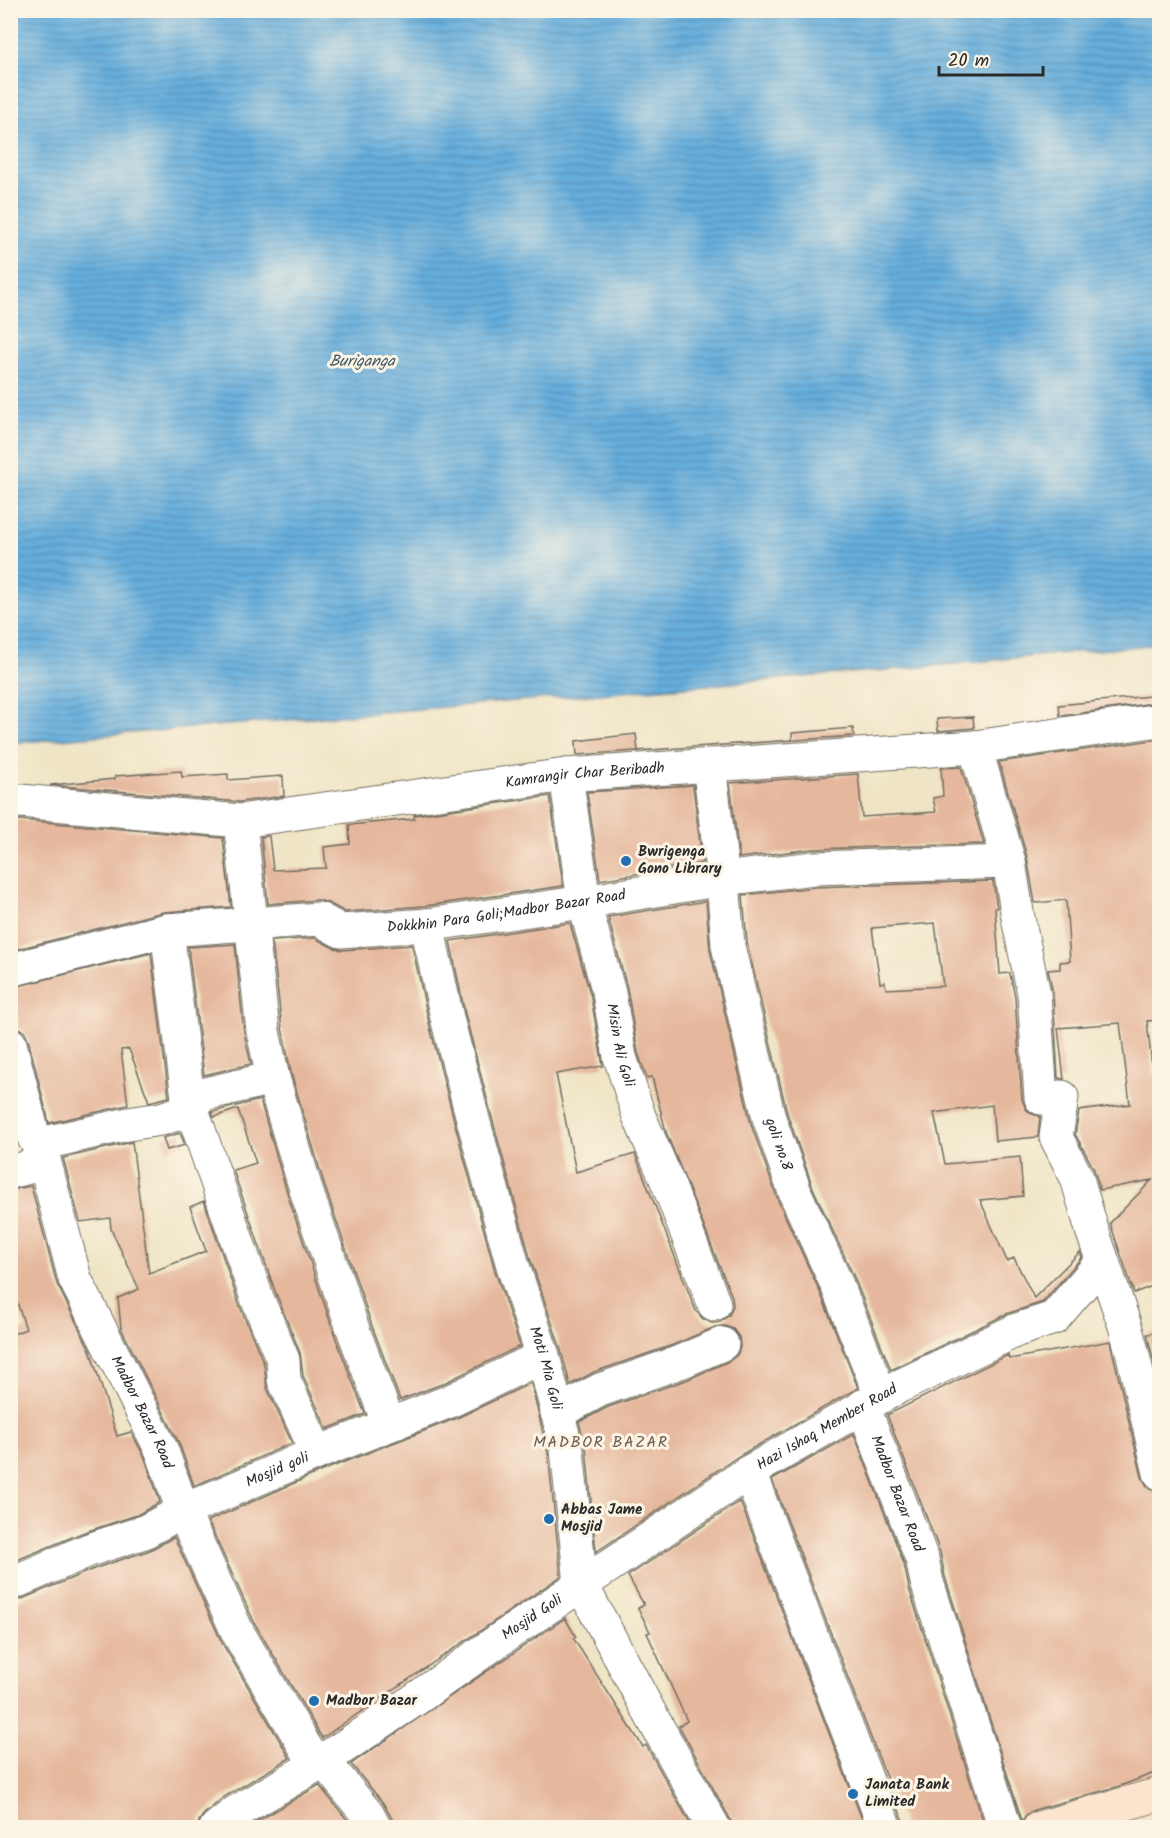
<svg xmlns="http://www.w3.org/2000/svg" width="1170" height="1838" font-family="Kalam,sans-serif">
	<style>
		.water { fill: url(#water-rules); stroke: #486c84; stroke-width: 1.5 }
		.building { fill: #e5b79c; fill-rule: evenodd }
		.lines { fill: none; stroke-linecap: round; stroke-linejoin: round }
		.street-casing { stroke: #706c61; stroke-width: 35 }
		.secondary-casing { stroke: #706c61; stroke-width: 35 }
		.street { stroke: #fff; stroke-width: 33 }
		.secondary { stroke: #fce5cf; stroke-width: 33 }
		.poi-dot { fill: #1f6fb2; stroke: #fcf5e5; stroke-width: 2 }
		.labels { text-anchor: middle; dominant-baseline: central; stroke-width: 6; stroke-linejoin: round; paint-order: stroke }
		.street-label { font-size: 15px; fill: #2b2b2b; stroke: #fcf5e5 }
		.poi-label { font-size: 15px; font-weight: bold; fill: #2b2b2b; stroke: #fcf5e5; text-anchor: start }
		.water-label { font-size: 16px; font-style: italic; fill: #405969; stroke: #fcf5e5 }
		.neighbourhood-label { font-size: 16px; letter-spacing: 1.5px; fill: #6c5c53; stroke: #fcf5e5 }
	</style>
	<defs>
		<pattern id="water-rules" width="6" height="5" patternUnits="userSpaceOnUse" patternTransform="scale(1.5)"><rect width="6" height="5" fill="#66aedd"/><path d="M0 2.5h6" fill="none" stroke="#548eb3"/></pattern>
	</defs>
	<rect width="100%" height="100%" fill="#fcf5e5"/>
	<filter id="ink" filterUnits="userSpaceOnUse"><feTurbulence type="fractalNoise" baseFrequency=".0167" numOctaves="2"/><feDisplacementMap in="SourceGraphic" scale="12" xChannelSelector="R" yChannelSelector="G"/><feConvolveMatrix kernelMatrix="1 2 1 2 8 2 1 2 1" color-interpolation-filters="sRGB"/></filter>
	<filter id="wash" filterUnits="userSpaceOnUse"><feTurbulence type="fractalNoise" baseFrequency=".008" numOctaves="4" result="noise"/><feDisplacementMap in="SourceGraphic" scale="24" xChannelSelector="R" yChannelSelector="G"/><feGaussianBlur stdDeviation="1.35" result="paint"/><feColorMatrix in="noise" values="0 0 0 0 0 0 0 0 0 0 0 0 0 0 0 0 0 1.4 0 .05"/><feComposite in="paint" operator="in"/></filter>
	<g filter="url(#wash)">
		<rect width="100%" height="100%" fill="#efe4c5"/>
		<path class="water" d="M11 10 1159 11V644L922 667 11 743Z"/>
		<g id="blocks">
			<path class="building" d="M1160 695V702L1060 716 1059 705Z
				M973 717 974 728 938 731 937 719Z
				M853 728 854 736 577 755 576 741 636 734 638 751 792 740V733Z
				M1160 739V1020L1147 1021 1153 1076H1160V1283L1134 1293 1110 1223 1152 1180 1100 1190 1094 1169 1075 1134 1079 1111 1130 1104 1120 1023 1058 1028 1064 1079 1058 1078 1053 993 1048 970 1060 969V962L1070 961 1066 900 1035 903 1027 857 999 762Z
				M961 767 984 844 813 849 739 858 730 783 858 774 862 817 936 812 933 798 943 796 941 768Z
				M181 771 182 777 228 774V780L283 776 284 796 240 802 50 785 115 779V776Z
				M693 785 702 863 600 880 587 792Z
				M550 796 563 886 425 906 345 912 328 903 318 900 268 904 261 837 269 836 273 870 326 868 324 847 350 844 349 825 414 819V815Z
				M10 819 223 838 231 907 163 912 10 951Z
				M993 881 997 908H995L1000 974 1010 973 1015 997 1022 1099 1026 1109 1032 1114 1040 1116 1038 1137 995 1141 992 1105 934 1113 945 1164 1020 1157 1023 1196 980 1200 1007 1261 1014 1258 1034 1298 1080 1252 1082 1257 1043 1302 1009 1313 891 1370 854 1277 813 1188 787 1113 747 943 743 895 815 887ZM935 923 943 986 886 989 885 982 880 983 872 928Z
				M706 901 710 950 751 1124 779 1203 820 1292 858 1388 739 1456 596 1552 586 1448 579 1422 608 1407 686 1380 729 1361 737 1355 740 1347 739 1337 733 1329 725 1326 715 1327 673 1345 594 1372 570 1385 561 1350 531 1261 492 1118 465 1014 450 941 570 923 591 997 603 1066 556 1074 576 1172 635 1154 696 1311 703 1319 712 1323 720 1322 729 1315 733 1306 732 1297 666 1132 652 1077 647 1078 638 1053 627 988 608 917Z
				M315 938 332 947 342 950 412 945 429 1023 456 1128 495 1271 520 1346 442 1384 400 1400 372 1326 325 1187 291 1073 282 1028 272 941Z
				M235 944 244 1033 251 1064 204 1075 188 947Z
				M151 953 169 1097 149 1102 129 1049 121 1050 128 1105 49 1123 28 1039 24 1031 18 1028 16 1010H10V988Z
				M260 1100 289 1199 336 1339 365 1414 327 1429 303 1376 300 1353 275 1291 233 1170 256 1163 238 1109 214 1117 212 1112Z
				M180 1133 185 1145 167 1150 163 1138Z
				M132 1142 149 1273 206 1251 190 1207 204 1201 239 1304 264 1364 267 1388 292 1443 194 1486 179 1443 121 1328 118 1298 139 1289 111 1229 110 1218 80 1222 63 1158Z
				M31 1186 57 1284 90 1350 117 1436 131 1432 145 1458 160 1502 137 1515 82 1533 10 1563V1335L26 1329 10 1281V1190Z
				M1160 1332V1387L1147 1334Z
				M1110 1341 1142 1477 1147 1486 1154 1491H1160V1771L1120 1786 1034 1810 1026 1815 1022 1821 945 1577 940 1552 887 1415 1008 1355 1009 1359Z
				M531 1383 548 1453 561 1576 322 1738 255 1624 208 1521 324 1470 457 1418Z
				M854 1434 904 1564 909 1588 985 1827H903V1821L772 1480Z
				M740 1501 865 1827H733L730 1819 679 1726 687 1721 647 1633 650 1632 638 1608 644 1605 628 1576Z
				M174 1537 222 1643 290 1758 224 1797 204 1814 199 1821 198 1827H17L10 1815V1602L17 1601 96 1568 150 1550Z
				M565 1618 576 1637 573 1638 643 1747 646 1745 692 1827H394L392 1819 383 1803 351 1764Z
				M319 1785 353 1827H247Z"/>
		</g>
	</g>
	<g filter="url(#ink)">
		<use href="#blocks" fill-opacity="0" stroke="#706c61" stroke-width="1.5"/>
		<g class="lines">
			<defs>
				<g id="street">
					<path d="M975 747 1009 862 1018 918 1034 994 1041 1098 1062 1097 1056 1137 1077 1178 1092 1230 1125 1326 1132 1351 1160 1473"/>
					<path id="s1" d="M709 765 723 879 728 946 769 1118 796 1195 837 1285 881 1396"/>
					<path id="s2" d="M566 775 584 902 609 993 620 1057 639 1116 667 1181 714 1304"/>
					<path id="s3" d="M10 800 240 821 566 775 975 747 1160 720"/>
					<path d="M240 821 263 1031 273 1078 307 1193 354 1332 389 1425"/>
					<path id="s4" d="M427 925 447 1018 474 1123 513 1266 543 1356 567 1450 581 1584 652 1717 714 1828"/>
					<path d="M167 930 188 1098 257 1298 283 1360 284 1380 317 1453"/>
					<path id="s5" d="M10 970 167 930 319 919 341 931 427 925 584 902 723 879 814 868 1009 862"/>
					<path id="s6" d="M10 1044 34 1138 40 1144 75 1279 162 1451 183 1511 238 1633 316 1765"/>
					<path d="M188 1098 273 1078"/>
					<path d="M10 1172 37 1165 40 1144 128 1124 161 1119 192 1109"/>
					<path id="s7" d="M863 1406 922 1559 927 1582 1005 1828"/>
					<path d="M557 1413 600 1390 680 1362 722 1344"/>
					<path id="s8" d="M10 1584 89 1550 144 1532 183 1511 317 1453 450 1401 543 1356"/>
					<path d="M323 1760 368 1815 375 1828"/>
					<path id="s9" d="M216 1828 236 1812 316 1765 413 1701 499 1640 749 1472"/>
					<path id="s10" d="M885 1828 749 1472 900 1386 1017 1330 1054 1318 1102 1262"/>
				</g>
				<path id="secondary" d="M1039 1828 1160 1794"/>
			</defs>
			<use href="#street" class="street-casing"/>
			<use href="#secondary" class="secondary-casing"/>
			<use href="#street" class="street"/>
			<use href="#secondary" class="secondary"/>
		</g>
	</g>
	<g class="poi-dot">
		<circle cx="626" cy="861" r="6"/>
		<circle cx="549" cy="1519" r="6"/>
		<circle cx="314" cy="1701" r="6"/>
		<circle cx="853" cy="1794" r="6"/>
	</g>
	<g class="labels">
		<g class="street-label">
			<text stroke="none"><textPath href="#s3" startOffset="579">Kamrangir Char Beribadh</textPath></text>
			<text stroke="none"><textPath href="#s5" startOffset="506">Dokkhin Para Goli;Madbor Bazar Road</textPath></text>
			<text stroke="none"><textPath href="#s2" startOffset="276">Misin Ali Goli</textPath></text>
			<text stroke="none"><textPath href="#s1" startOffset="387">goli no.8</textPath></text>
			<text stroke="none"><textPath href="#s4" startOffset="459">Moti Mia Goli</textPath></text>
			<text stroke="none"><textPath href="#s6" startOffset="394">Madbor Bazar Road</textPath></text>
			<text stroke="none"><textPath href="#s10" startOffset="471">Hazi Ishaq Member Road</textPath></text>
			<text stroke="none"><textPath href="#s8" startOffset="291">Mosjid goli</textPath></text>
			<text stroke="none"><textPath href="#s7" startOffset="94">Madbor Bazar Road</textPath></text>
			<text stroke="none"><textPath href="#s9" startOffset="380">Mosjid Goli</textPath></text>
		</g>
		<g class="poi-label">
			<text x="638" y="852">Bwrigenga<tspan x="638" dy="17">Gono Library</tspan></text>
			<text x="561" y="1510">Abbas Jame<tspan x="561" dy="17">Mosjid</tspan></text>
			<text x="326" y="1701">Madbor Bazar</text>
			<text x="865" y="1785">Janata Bank<tspan x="865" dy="17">Limited</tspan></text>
		</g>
		<g class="water-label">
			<text x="362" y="361">Buriganga</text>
		</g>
		<g class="neighbourhood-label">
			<text x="601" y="1442">MADBOR BAZAR</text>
		</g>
	</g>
	<rect width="1170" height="1838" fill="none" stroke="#fcf5e5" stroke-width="36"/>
	<path d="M939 66v9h104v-9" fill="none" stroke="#2b2b2b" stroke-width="3"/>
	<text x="948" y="66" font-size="18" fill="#2b2b2b" stroke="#fcf5e5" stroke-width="4.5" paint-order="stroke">20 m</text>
</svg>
